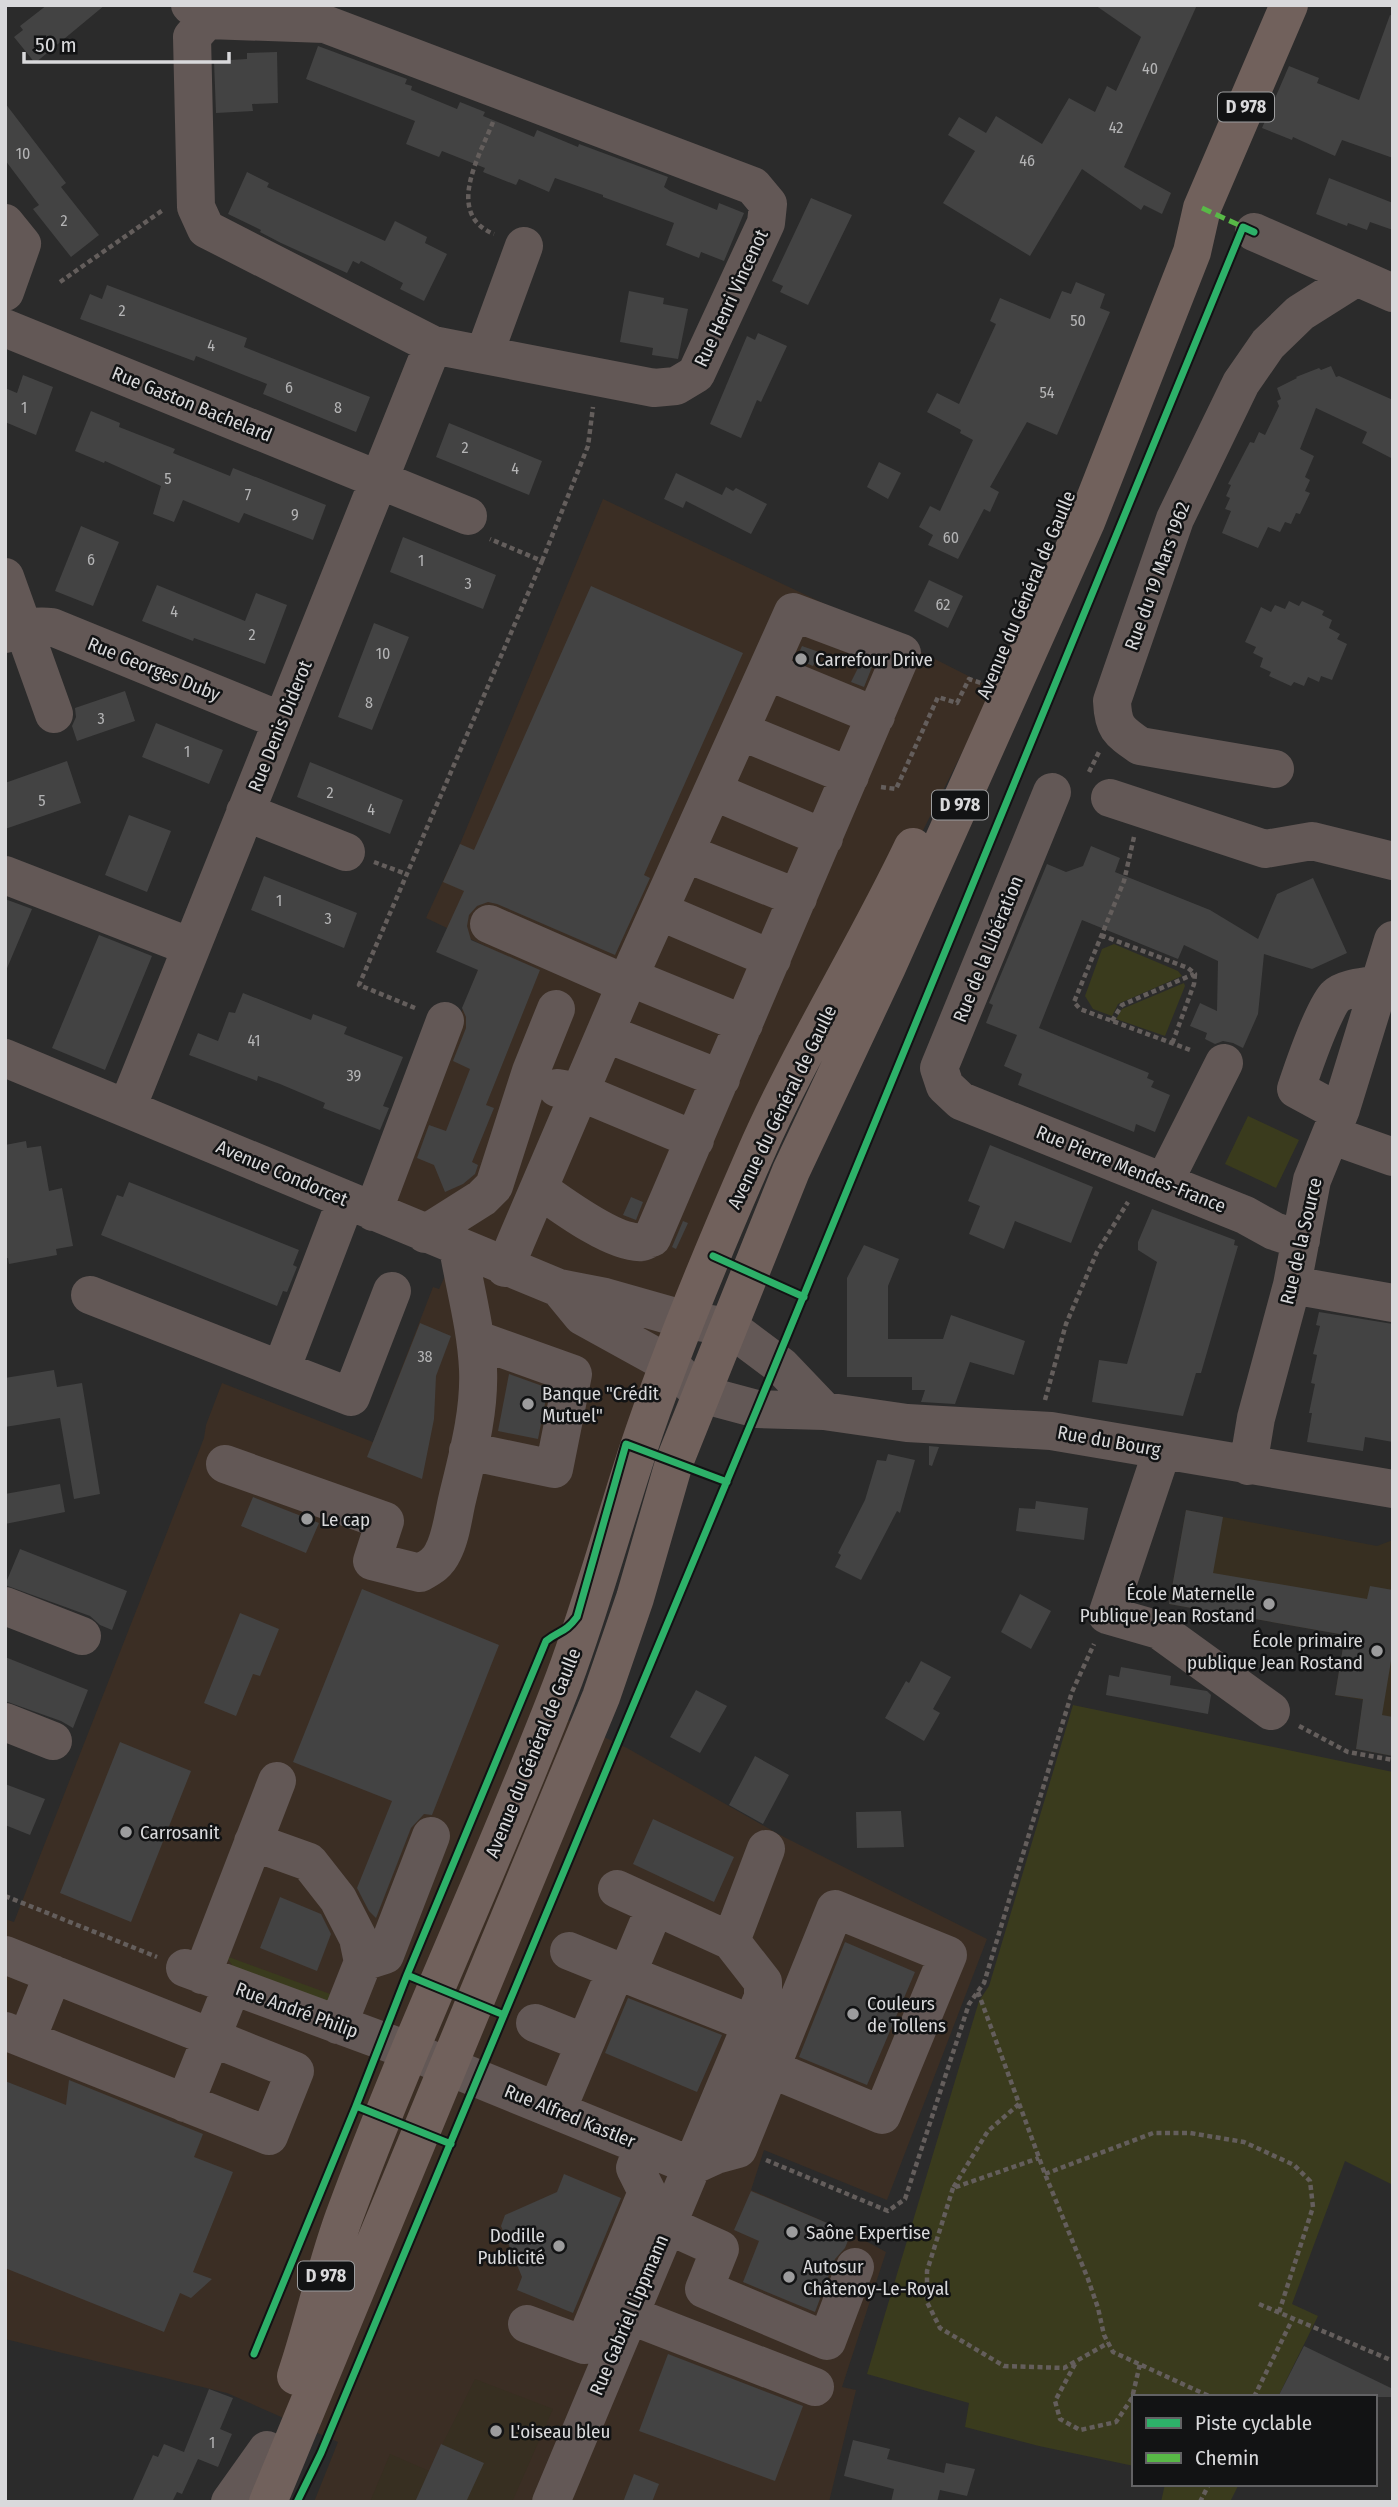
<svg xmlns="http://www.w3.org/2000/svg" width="1398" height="2507" font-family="'Fira Sans Condensed',sans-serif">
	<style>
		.commercial { fill: #3b2e24 }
		.education { fill: #372f21 }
		.green { fill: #3a3b1d }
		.building { fill: #434343 }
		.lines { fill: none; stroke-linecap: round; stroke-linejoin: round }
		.path { stroke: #645e5c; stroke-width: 4.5; stroke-dasharray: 5 3.5; stroke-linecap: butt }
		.minor { stroke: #635856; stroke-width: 38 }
		.major { stroke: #71615c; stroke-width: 38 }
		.quiet { stroke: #58b947; stroke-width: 5; stroke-dasharray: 10 5; stroke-linecap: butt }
		.cycleway-casing { stroke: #121314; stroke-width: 11 }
		.cycleway { stroke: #2db169; stroke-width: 7 }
		.poi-dot { fill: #9c9c9d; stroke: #121314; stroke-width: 2.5 }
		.labels { text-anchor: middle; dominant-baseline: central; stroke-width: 5; stroke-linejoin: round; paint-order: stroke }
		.number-label { font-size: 16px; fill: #b4b4b5 }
		.shield { fill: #121314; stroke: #9d9e9f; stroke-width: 2 }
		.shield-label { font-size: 18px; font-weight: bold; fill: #d9d9db }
		.street-label { font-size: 19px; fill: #d9d9db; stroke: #121314 }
		.poi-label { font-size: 19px; fill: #d9d9db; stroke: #121314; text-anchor: start }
	</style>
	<rect width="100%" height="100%" fill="#2b2b2b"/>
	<path class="commercial" d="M603 499 846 614 994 689 882 912 808 1045 551 1712 627 1748 780 1835 987 1939 887 2200 764 2150 751 2190 851 2233 886 2252 842 2387 856 2390 829 2502H314L338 2442 227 2393 5 2339V1919L14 1922 204 1438 206 1425 222 1383 373 1442 433 1287 439 1289 458 1248 382 1215 487 947 426 918 460 844Z"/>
	<path class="education" d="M1186 1510 1377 1546 1393 1540V1756L1356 1749 1363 1700 1335 1695 1345 1635 1255 1619 1254 1624 1197 1614V1609L1169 1604Z
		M475 2379 553 2409 512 2502H370L390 2454 429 2471Z"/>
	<path class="green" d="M1114 944 1178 971 1182 976 1118 1004 1112 1016 1093 1009 1085 996 1102 949Z
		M1184 983 1185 986 1165 1036 1116 1019 1122 1009Z
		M1248 1116 1299 1140 1276 1188 1225 1164Z
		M1073 1705 1393 1772V2185L1345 2161 1292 2304 1318 2316 1278 2397H1134V2466L1039 2446 965 2427 969 2403 867 2374 979 2001 989 1986Z
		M226 1956 333 1995 331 2005 236 1971Z
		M1165 2484H1239L1230 2502H1161Z"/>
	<path class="building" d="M47 5H105L35 63 14 37 23 30 20 26Z
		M1095 5H1197L1124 167 1171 193 1162 214 1144 205 1141 210 1082 169 1030 256 943 203 975 151 948 135 959 117 986 133 996 116 1042 144 1069 98 1095 112 1107 86 1116 91 1141 37Z
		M1390 15 1393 16V158L1342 140 1335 156 1293 137 1292 140 1262 128 1289 66 1319 78 1317 83 1359 100Z
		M318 46 407 79 405 84 412 86 411 90 457 109 460 102 485 112 483 116 534 137 537 130 578 147 579 144 668 177 664 187 670 191 717 210 719 203 744 213 724 261 701 252 699 258 666 245 674 223 603 197V195L555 178 549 192 519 179 516 185 483 172 485 168 442 151 439 157 406 144 415 121 306 79Z
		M277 52 278 103 252 104 253 111 216 113 214 61 247 59V53Z
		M5 103 66 183 61 187 99 235 71 257 33 209 39 205 5 160Z
		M247 172 269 183 267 187 385 241 395 221 427 237 425 243 447 254 424 301 400 289 403 283 361 261 359 264 353 261 347 273 281 243 260 232 261 230 228 214Z
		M1329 178 1393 203V230L1370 222 1367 230 1348 223 1347 226 1316 214Z
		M811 198 852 215 808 305 780 292 783 286 772 281Z
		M1076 282 1105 294 1100 308 1110 312 1057 435 1027 422 990 487 999 492 990 512 984 509 958 559 928 545 933 535 919 527 930 506 940 511 973 440 960 433 961 430 927 412 937 393 959 404 996 324 990 321 1000 298 1050 319 1062 291 1071 294Z
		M107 285 247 338 244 347 370 397 356 432 263 394 267 384 196 356 194 361 80 319 90 294 102 299Z
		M629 291 664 298 663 304 688 309 678 359 652 355 653 348 620 342Z
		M758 333 787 346 761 402 757 400 741 438 710 424 747 336 755 340Z
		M1331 366 1336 377 1339 376 1393 400V459L1362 443 1367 432 1316 408 1300 449 1314 456 1305 477 1310 480 1305 491 1310 493 1300 514 1296 513 1291 524 1285 522 1280 532 1268 527 1258 548 1222 533 1231 511 1225 509 1230 498 1226 496 1231 485 1228 484 1250 442 1254 443 1259 432 1265 435 1279 406 1277 401 1281 399 1277 388 1297 378 1296 377 1319 368 1321 370Z
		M23 375 53 387 36 435 5 422V388L17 393Z
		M91 411 120 423 119 427 175 449 173 453 230 476 233 468 326 505 313 540 244 513 239 523 183 500 174 522 153 514 161 486 105 461 104 463 75 451Z
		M449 423 542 461 529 495 436 457Z
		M879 462 901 473 888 499 867 487Z
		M676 473 722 495 726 487 733 491 736 488 767 504 751 534 686 501 683 508 664 499Z
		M81 526 119 542 93 606 55 591Z
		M403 537 496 575 483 609 390 572Z
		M929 580 963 596 948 628 914 611Z
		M157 585 245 621 256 593 287 605 265 664 194 638 193 641 142 621Z
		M591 586 743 653 644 875 650 878 615 955 497 904 488 902 477 906 469 915 467 926 471 940 540 970 486 1105 494 1108 472 1162 478 1165 475 1174 463 1184 445 1192 434 1165 417 1158 429 1125 446 1131 470 1069 453 1061 466 1028V1017L462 1008 478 970 436 952 464 891 443 882 460 844 474 850Z
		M1289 601 1299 606 1302 601 1324 611 1322 615 1332 620 1329 628 1340 634 1337 639 1347 644 1332 680 1321 676 1319 682 1308 677 1304 686 1294 682 1291 686 1269 676 1271 672 1260 667 1263 658 1253 653 1256 647 1245 642 1261 607 1271 612 1275 605 1285 609Z
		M374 623 409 637 372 730 338 717Z
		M802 646 819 652 813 666 796 659Z
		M861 662 872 667 864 687 851 682Z
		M125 691 135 721 77 741 72 726 76 717 75 708Z
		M156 723 223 750 209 784 142 757Z
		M67 761 81 803 5 829V783Z
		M310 762 403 800 390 834 297 797Z
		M129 815 171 831 147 892 105 875Z
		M1091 846 1120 858 1115 872 1210 910 1258 939 1277 894 1313 878 1347 953 1312 969 1264 954 1258 1014 1243 1048 1233 1043 1223 1041 1215 1044 1205 1039 1207 1033 1190 1026 1200 1003 1217 1011 1218 961 1184 945 1178 959 1082 920 1039 1028 1149 1073 1147 1078 1154 1081 1151 1087 1170 1095 1155 1132 1136 1124 1134 1132 1018 1085 1022 1074 1004 1066 1017 1035 986 1023 993 1005 989 1003 1047 864 1066 872 1083 866Z
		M264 876 357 913 344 948 251 910Z
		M5 899 32 909 5 973Z
		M99 935 152 956 105 1070 52 1048Z
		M243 993 311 1020 313 1014 347 1027 344 1034 403 1057 383 1106 389 1108 380 1130 323 1108 325 1103 280 1084 258 1076 257 1081 189 1055 198 1033 218 1041 229 1012 235 1013Z
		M26 1141 27 1148 41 1146 49 1191 62 1188 73 1246 56 1249 57 1255 9 1264 8 1258H5V1145Z
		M990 1145 1093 1187 1071 1243 1015 1221 1004 1249 969 1234 980 1206 968 1201Z
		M129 1182 299 1250 293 1265 297 1267 287 1292 283 1291 277 1306 101 1235 117 1195 123 1197Z
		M631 1197 643 1202 636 1220 623 1215Z
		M1152 1209 1235 1240 1234 1245 1238 1246 1201 1373H1196L1183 1416 1092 1402 1099 1360 1127 1364 1157 1262 1138 1250V1242Z
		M683 1221 688 1223 676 1249 672 1247Z
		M864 1245 899 1259 888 1286V1339H943L951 1315 1025 1341 1014 1375 970 1362 955 1404 921 1402 925 1390H912V1377H847V1278Z
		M1319 1312 1393 1324V1442L1365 1437 1363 1451 1307 1442 1312 1413H1309L1315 1384 1311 1383 1317 1355 1313 1354 1320 1326 1316 1325Z
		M420 1323 451 1336 436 1376 434 1419 422 1479 367 1457Z
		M54 1370 57 1387 82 1383 100 1494 74 1499 60 1418 5 1427V1378Z
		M509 1374 548 1388 538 1439 498 1431Z
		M929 1446 939 1447 932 1466 929 1465Z
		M888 1454 915 1460 900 1513 897 1511 861 1580 835 1567 841 1555 838 1553 865 1500 877 1460 886 1461Z
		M60 1484 65 1512 5 1524V1494Z
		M253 1497 319 1523 306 1553 241 1526Z
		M1036 1501 1088 1508 1084 1540 1016 1531 1019 1508 1035 1509Z
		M1186 1510 1223 1517 1213 1573 1367 1599 1370 1586 1393 1590V1649L1382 1715 1393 1717V1756L1356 1749 1363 1699 1335 1695 1345 1635 1255 1619 1254 1624 1197 1614V1609L1169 1604Z
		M20 1549 127 1591 112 1630 100 1625 90 1616 5 1585Z
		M362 1589 499 1645 432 1815 424 1814 411 1828 376 1918 369 1911 357 1888 392 1801 293 1762Z
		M1020 1594 1051 1611 1031 1649 1001 1632Z
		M240 1613 279 1629 260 1676 253 1674 236 1716 204 1703Z
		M5 1657 88 1690 73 1728 61 1721 5 1701Z
		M921 1661 951 1677 933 1709 940 1713 924 1741 885 1718 906 1681 909 1683Z
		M1121 1667 1171 1676 1170 1685 1207 1691 1211 1695 1208 1714 1106 1695 1109 1675 1119 1677Z
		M696 1690 727 1706 700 1753 670 1737Z
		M120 1742 191 1771 131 1922 60 1893Z
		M755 1756 789 1775 763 1824 729 1805Z
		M5 1784 45 1799 30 1835 5 1825Z
		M901 1811 904 1847 857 1848 856 1812Z
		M653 1819 734 1857 714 1902 633 1864Z
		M280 1897 321 1914 331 1934 317 1971 260 1948Z
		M845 1942 915 1972 867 2085 799 2057Z
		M628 1998 722 2035 697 2092 605 2053Z
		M69 2080 203 2134 194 2157 233 2172 193 2272 212 2279 191 2298 180 2293 164 2332 5 2268V2081L66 2105Z
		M564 2174 621 2198 573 2313 517 2290 522 2277 501 2226 505 2215 557 2192Z
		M751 2191 851 2233 845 2248 835 2259 815 2312 743 2282 759 2241 734 2230Z
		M1304 2346 1393 2389V2397H1278Z
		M668 2354 803 2406 775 2481 639 2431Z
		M209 2389 233 2398 220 2429 232 2434 218 2467 198 2459 182 2494 177 2492 172 2502H132L153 2455 158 2457 164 2444 184 2452Z
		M853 2440 890 2449 887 2459 944 2473 946 2463 975 2469 967 2496 940 2490 937 2502H891L894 2489 844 2476Z
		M441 2444 484 2463 466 2502H415Z
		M634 2474 659 2484 652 2502H623Z"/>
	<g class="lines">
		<path class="path" d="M493 122C480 155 444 214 494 234
			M60 282 163 210
			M542 561 588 446 593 407
			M1089 772 1099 752
			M881 787 896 789 938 697 957 703 969 679 981 683
			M1134 837 1124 881 1074 1002 1080 1009 1193 1051
			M374 862 406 874
			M1101 935 1188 968 1195 974 1194 984 1172 1044
			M415 1008 359 985 542 561 490 539
			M1112 1021 1122 1005 1194 974
			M1045 1400 1066 1324 1097 1252 1128 1202
			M1299 1726 1348 1752 1393 1760
			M5 1896 157 1957
			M978 1992 1045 2174 1088 2279 1098 2308 1104 2335 1113 2352 1211 2397
			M1019 2104 988 2131 953 2188 1039 2158
			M766 2160 888 2211 905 2199 969 2004 984 1983 1072 1692 1094 1644
			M1045 2174 1153 2133H1190L1244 2142 1294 2165 1310 2181 1313 2207 1279 2312
			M953 2188 927 2271V2302L940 2328 1004 2366 1064 2368 1108 2343
			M1259 2304 1393 2361
			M1075 2364 1055 2401 1060 2419 1080 2430 1116 2422 1132 2398 1140 2364
			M1254 2397 1293 2318
			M1200 2502 1209 2484"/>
		<path class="minor" d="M190 5 207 20 325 24 753 186 768 204 766 223 696 374 676 386 654 388 433 345 206 229 196 207 192 37 207 20
			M5 223 22 244 5 292
			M1254 232 1393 293
			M5 328 468 516
			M484 355 524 246
			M5 577 54 714
			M5 634C22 628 35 625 52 627L282 721
			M767 671 876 716
			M740 731 850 776
			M1275 769 1140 746C1118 731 1113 727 1112 701L1175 519 1241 383 1268 344 1300 313 1357 277
			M713 791 824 838
			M1052 792 939 1068 945 1086 961 1101 1245 1215 1274 1231 1301 1240
			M1110 798 1265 849 1312 841 1393 861
			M245 812 346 852
			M685 853 798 898
			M5 875 191 947
			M659 911 772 959
			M489 924 626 984
			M629 977 744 1024
			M605 1033 721 1079
			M5 1058 559 1288 605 1297 686 1320 729 1327 781 1366 824 1411
			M557 1088 580 1092 695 1140
			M127 1108 433 345
			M1341 1109 1331 1108 1296 1089C1302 1071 1324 1006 1336 996 1346 987 1367 987 1379 984
			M1331 1135 1393 1157
			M1164 1182 1224 1063
			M346 1200 281 1370 351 1397 392 1291
			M373 1212 445 1021
			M425 1234 482 1198 494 1186 531 1071 556 1009
			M505 1268 517 1239 629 977 793 612 902 653 652 1238C650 1238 644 1242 642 1242 615 1245 560 1204 539 1189
			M1292 1285 1393 1303
			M559 1288 582 1316 669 1364 701 1394 757 1409 824 1411 907 1423 1051 1431 1393 1489
			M90 1295 281 1370
			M468 1451 554 1469 573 1374 475 1339
			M1162 1451 1107 1615 1159 1630 1271 1711
			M225 1464 385 1521 372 1561 420 1573C431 1567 438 1563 443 1552 451 1537 453 1517 457 1500 467 1458 480 1413 478 1369 476 1328 465 1288 458 1248
			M1248 1466 1256 1418 1292 1285 1312 1180 1341 1109 1393 940
			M5 1606 82 1636
			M5 1722 53 1741
			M253 1842 309 1862 338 1899 358 1938 363 1962 338 2025
			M617 1889 731 1941 763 1982V1997L692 2166 716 2155 738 2149 835 1909 948 1955 882 2115 771 2069
			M731 1941 766 1849
			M569 1951 616 1970
			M5 1955 295 2071 269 2136 5 2031
			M363 1962 385 1955 431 1836
			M185 1968 410 2051 692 2166 551 2502
			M627 1974 655 1907
			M202 1975 277 1781
			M535 2023 585 2043
			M27 2039 53 1974
			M185 2103 232 1986
			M557 2110 616 1970 752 2024
			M667 2225 720 2249 704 2289 827 2341 855 2267
			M629 2315 815 2387
			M527 2324 584 2345 647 2192 635 2168 643 2146
			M230 2502 267 2450"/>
		<path class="major" d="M296 2376C314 2323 325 2269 344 2217 411 2035 495 1860 564 1679 592 1604 613 1526 638 1450 671 1351 712 1253 754 1157 800 1051 863 952 913 847
			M268 2502 601 1697 635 1598 674 1463 791 1171 887 967 1086 522 1192 252 1202 208 1289 5"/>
		<path class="quiet" d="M1202 208 1243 227"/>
		<defs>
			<path id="cycleway" d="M713 1256 804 1297
				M407 1975 504 2015
				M356 2106 407 1975 546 1641C560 1630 565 1633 577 1617L626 1444 727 1482
				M254 2354 356 2106 451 2144
				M297 2502 321 2453 757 1409 1243 227 1254 232"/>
		</defs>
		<use href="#cycleway" class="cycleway-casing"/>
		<use href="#cycleway" class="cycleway"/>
	</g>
	<g class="poi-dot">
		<circle cx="801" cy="659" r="7"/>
		<circle cx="528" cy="1404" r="7"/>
		<circle cx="307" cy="1519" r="7"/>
		<circle cx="1269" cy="1604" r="7"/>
		<circle cx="1377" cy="1651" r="7"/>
		<circle cx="126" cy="1832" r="7"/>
		<circle cx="853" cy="2014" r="7"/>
		<circle cx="792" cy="2232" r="7"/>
		<circle cx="559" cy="2246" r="7"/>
		<circle cx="789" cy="2277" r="7"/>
		<circle cx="496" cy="2431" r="7"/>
	</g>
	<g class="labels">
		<g class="number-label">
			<text x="1150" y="68">40</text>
			<text x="1116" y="127">42</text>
			<text x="23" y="153">10</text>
			<text x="1027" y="160">46</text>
			<text x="64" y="220">2</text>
			<text x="122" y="310">2</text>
			<text x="1078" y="320">50</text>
			<text x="211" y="345">4</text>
			<text x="289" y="387">6</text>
			<text x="1047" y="392">54</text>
			<text x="24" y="407">1</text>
			<text x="338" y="407">8</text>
			<text x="465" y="447">2</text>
			<text x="515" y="468">4</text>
			<text x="168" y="478">5</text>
			<text x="248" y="494">7</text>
			<text x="295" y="514">9</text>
			<text x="951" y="537">60</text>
			<text x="91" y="559">6</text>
			<text x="421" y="560">1</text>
			<text x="468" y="583">3</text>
			<text x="943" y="604">62</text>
			<text x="174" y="611">4</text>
			<text x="252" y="634">2</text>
			<text x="383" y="653">10</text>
			<text x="369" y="702">8</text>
			<text x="101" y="718">3</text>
			<text x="187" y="751">1</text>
			<text x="330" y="792">2</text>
			<text x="42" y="800">5</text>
			<text x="371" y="809">4</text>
			<text x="279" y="900">1</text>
			<text x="328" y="918">3</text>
			<text x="254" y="1040">41</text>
			<text x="354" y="1075">39</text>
			<text x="425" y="1356">38</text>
			<text x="212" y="2442">1</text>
		</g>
		<g class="shield">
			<rect x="1218" y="92.5" width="56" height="29" rx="5"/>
			<rect x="932" y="790.5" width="56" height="29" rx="5"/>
			<rect x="298" y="2261.5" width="56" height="29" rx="5"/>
		</g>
		<g class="shield-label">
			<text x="1246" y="107">D 978</text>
			<text x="960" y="805">D 978</text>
			<text x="326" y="2276">D 978</text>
		</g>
		<g class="street-label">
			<text transform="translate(731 298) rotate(-65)">Rue Henri Vincenot</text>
			<text transform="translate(192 404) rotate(22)">Rue Gaston Bachelard</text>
			<text transform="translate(1157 576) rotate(-70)">Rue du 19 Mars 1962</text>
			<text transform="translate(1026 595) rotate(-67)">Avenue du Général de Gaulle</text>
			<text transform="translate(154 669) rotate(22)">Rue Georges Duby</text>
			<text transform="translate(280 726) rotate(-68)">Rue Denis Diderot</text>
			<text transform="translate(988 949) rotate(-68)">Rue de la Libération</text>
			<text transform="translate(782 1107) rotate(-64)">Avenue du Général de Gaulle</text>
			<text transform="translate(1131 1169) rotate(22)">Rue Pierre Mendes-France</text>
			<text transform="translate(282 1173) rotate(23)">Avenue Condorcet</text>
			<text transform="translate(1301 1241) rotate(-77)">Rue de la Source</text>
			<text transform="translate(1109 1441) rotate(10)">Rue du Bourg</text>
			<text transform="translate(533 1753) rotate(-68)">Avenue du Général de Gaulle</text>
			<text transform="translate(297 2010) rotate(20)">Rue André Philip</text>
			<text transform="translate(570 2116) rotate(22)">Rue Alfred Kastler</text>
			<text transform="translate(629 2315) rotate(-67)">Rue Gabriel Lippmann</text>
		</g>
		<g class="poi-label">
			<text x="815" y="659">Carrefour Drive</text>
			<text x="542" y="1393">Banque "Crédit<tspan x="542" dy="22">Mutuel"</tspan></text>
			<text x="321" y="1519">Le cap</text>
			<text x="1255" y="1593" text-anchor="end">École Maternelle<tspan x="1255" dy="22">Publique Jean Rostand</tspan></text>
			<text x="1363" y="1640" text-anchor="end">École primaire<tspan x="1363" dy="22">publique Jean Rostand</tspan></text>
			<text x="140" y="1832">Carrosanit</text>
			<text x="867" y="2003">Couleurs<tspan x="867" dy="22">de Tollens</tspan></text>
			<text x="806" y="2232">Saône Expertise</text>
			<text x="545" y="2235" text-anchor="end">Dodille<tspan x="545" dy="22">Publicité</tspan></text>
			<text x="803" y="2266">Autosur<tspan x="803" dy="22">Châtenoy-Le-Royal</tspan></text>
			<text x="510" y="2431">L'oiseau bleu</text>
		</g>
	</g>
	<rect width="1398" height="2507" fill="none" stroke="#d9d9db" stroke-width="14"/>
	<rect x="1132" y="2395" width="245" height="91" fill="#121314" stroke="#626264" stroke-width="2"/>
	<rect x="1146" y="2418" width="35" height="10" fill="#2db169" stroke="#626264" stroke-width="2"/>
	<text x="1195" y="2430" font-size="21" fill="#d9d9db">Piste cyclable</text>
	<rect x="1146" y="2453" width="35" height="10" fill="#58b947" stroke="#626264" stroke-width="2"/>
	<text x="1195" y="2465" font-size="21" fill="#d9d9db">Chemin</text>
	<path d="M24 52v10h205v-10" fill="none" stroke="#d9d9db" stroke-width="3.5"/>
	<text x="35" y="52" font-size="21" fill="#d9d9db" stroke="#121314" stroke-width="5" paint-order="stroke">50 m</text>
</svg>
